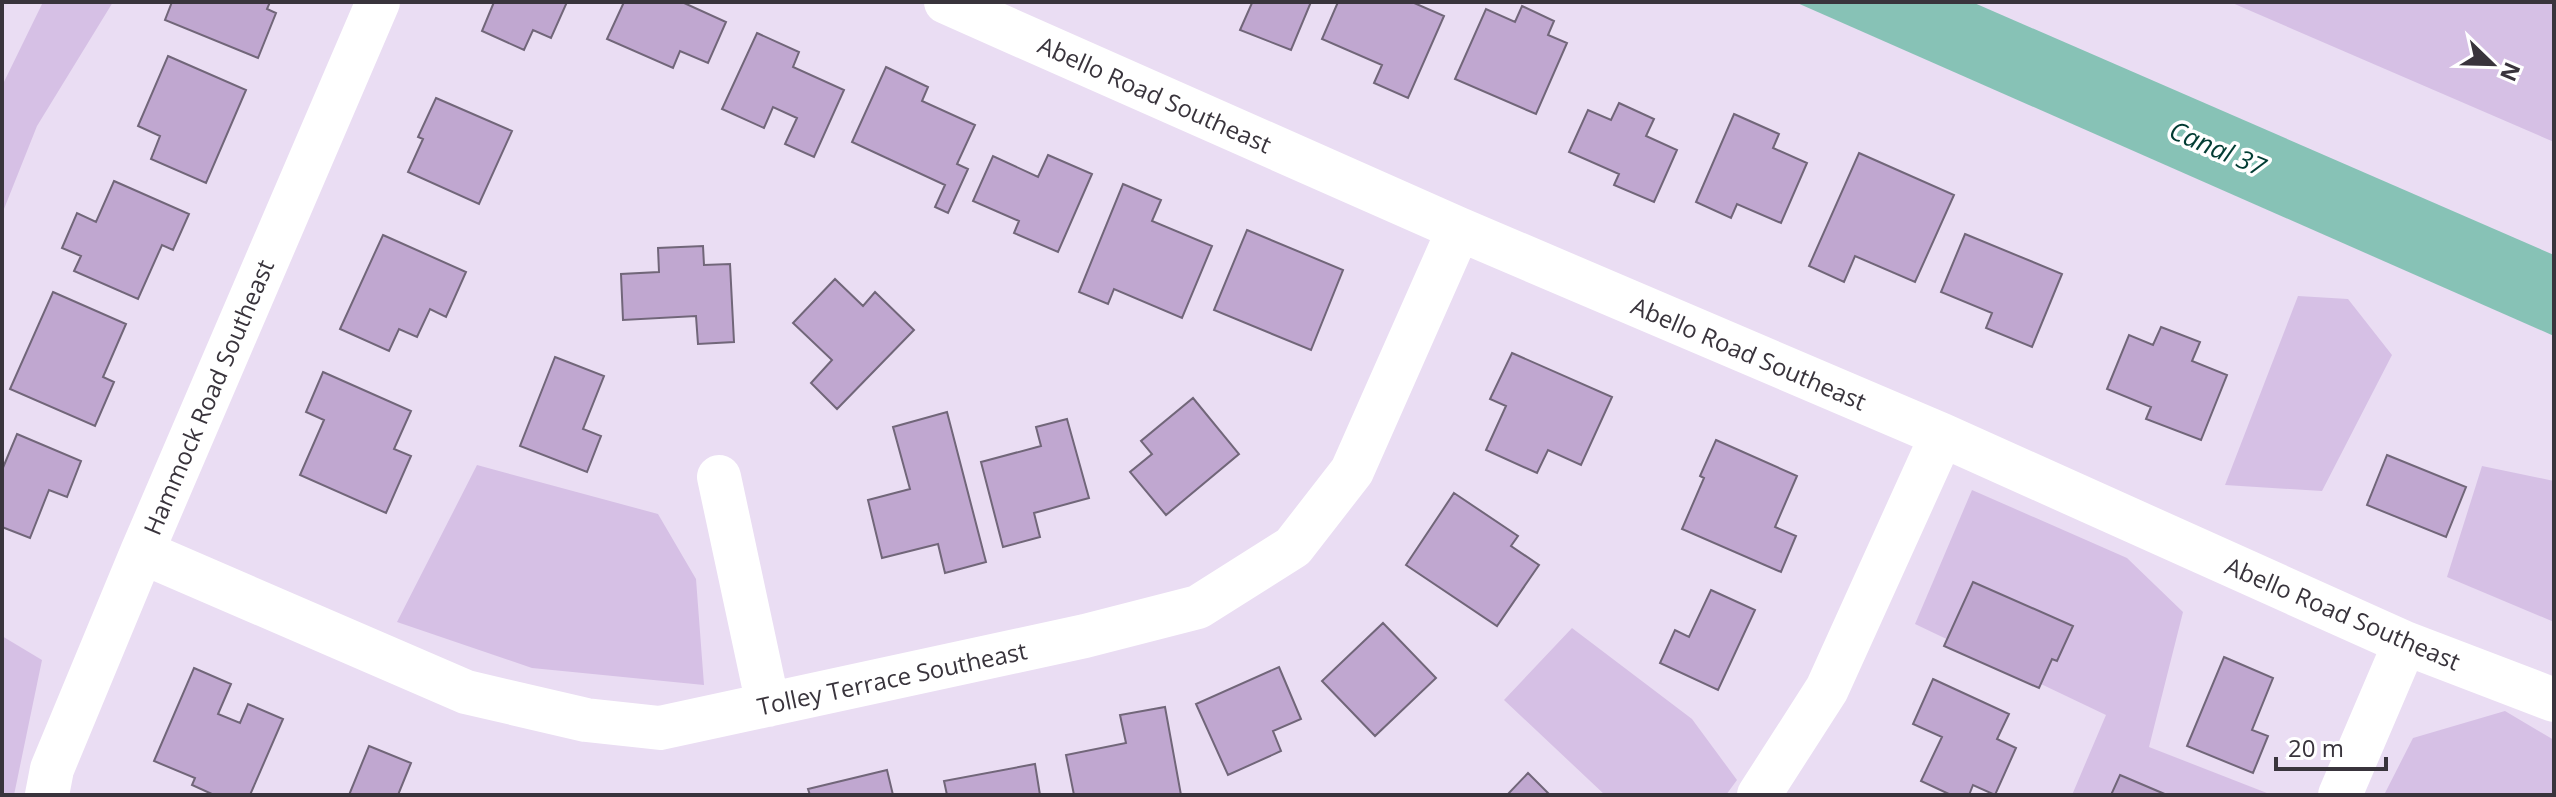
<svg xmlns="http://www.w3.org/2000/svg" width="2556" height="797" font-family="'Open Sans',sans-serif">
	<style>
		.green { fill: #d6c0e5 }
		.water { fill: #87c2b6 }
		.building { fill: #c0a7d0; stroke: #716679; stroke-width: 2 }
		.lines { fill: none; stroke-linecap: round; stroke-linejoin: round }
		.minor { stroke: #fff; stroke-width: 44 }
		.labels { text-anchor: middle; dominant-baseline: central; stroke-width: 7; stroke-linejoin: round; paint-order: stroke }
		.street-label { font-size: 24px; fill: #39343c; stroke: #fff }
		.water-label { font-size: 26px; font-style: italic; fill: #023c33; stroke: #fff }
	</style>
	<rect width="100%" height="100%" fill="#eaddf3"/>
	<path class="green" d="M43 2H113L37 126 2 214V86Z
		M2230 2H2554V143V142Z
		M2298 296 2348 299 2392 355 2322 491 2225 485Z
		M477 465 658 514 696 579 704 685 532 668 397 622Z
		M2482 466 2554 481V622L2447 577Z
		M1972 490 2127 558 2183 612 2149 747 2272 795H2072L2106 715 1915 624Z
		M1572 628 1692 719 1737 780 1726 795H1605L1504 700Z
		M2 636 42 660 14 795H2Z
		M2505 711 2554 740V795H2384L2413 738Z"/>
	<path class="water" d="M1795 2H1972L2554 255V336Z"/>
	<path class="building" d="M172 2H270L267 9 276 13 258 58 165 20Z
		M494 2H567L551 38 533 30 524 50 482 31Z
		M624 2H682L726 22 708 63 680 51 673 68 607 39Z
		M1250 2H1311L1291 50 1240 30 1252 3Z
		M1338 2H1412L1444 16 1408 98 1374 83 1382 65 1322 39Z
		M1522 6 1554 21 1548 35 1567 43 1536 114 1455 79 1486 9 1515 22Z
		M757 33 799 52 793 67 844 90 814 157 785 144 797 118 773 107 764 128 722 109Z
		M168 56 246 90 206 183 151 159 160 136 138 126Z
		M886 67 928 87 922 101 975 125 957 164 968 169 948 213 935 207 945 185 852 142Z
		M436 98 512 131 479 204 408 172 423 139 418 137Z
		M1619 103 1654 119 1646 136 1677 150 1654 202 1614 185 1619 174 1569 152 1588 110 1611 120Z
		M1734 114 1779 134 1773 148 1807 163 1781 223 1737 204 1731 218 1696 202Z
		M1859 153 1954 195 1915 282 1855 256 1844 282 1809 266Z
		M1048 155 1092 174 1058 252 1014 233 1019 221 973 201 993 156 1038 177Z
		M114 181 189 214 173 250 162 245 138 299 74 271 81 256 62 248 77 213 96 222Z
		M1123 184 1161 200 1152 221 1212 246 1182 318 1114 289 1108 304 1079 292Z
		M1247 230 1343 270 1311 350 1214 310Z
		M1965 234 2062 274 2032 347 1986 328 1992 313 1941 292Z
		M383 235 466 272 446 317 430 309 417 337 399 329 389 351 340 329Z
		M703 246 704 265 730 264 734 342 698 344 696 316 623 320 621 274 659 272 658 248Z
		M835 279 863 306 875 292 914 330 837 409 811 383 832 360 793 323Z
		M53 292 126 324 103 377 114 382 95 426 10 389Z
		M2161 327 2200 342 2192 361 2227 375 2201 440 2146 419 2151 407 2107 389 2129 335 2153 345Z
		M1512 353 1612 397 1581 465 1548 450 1537 473 1486 450 1506 406 1490 399Z
		M555 357 604 376 583 429 601 436 587 472 520 446Z
		M323 372 411 411 394 449 411 456 386 513 300 475 324 420 306 412Z
		M1193 398 1239 454 1166 515 1130 472 1152 454 1141 441Z
		M947 412 986 562 945 573 938 544 882 558 868 500 910 489 893 427Z
		M1067 419 1089 498 1034 513 1040 537 1003 547 981 462 1041 446 1036 427Z
		M17 434 81 461 67 497 49 490 30 538 2 527V470Z
		M1716 440 1797 476 1775 527 1796 536 1781 572 1682 529 1704 478 1700 476Z
		M2387 455 2466 487 2446 537 2367 505Z
		M1454 493 1518 536 1511 546 1539 565 1497 626 1406 565Z
		M1973 582 2073 626 2057 661 2052 659 2039 688 1944 646Z
		M1711 590 1755 610 1718 690 1660 663 1675 630 1689 637Z
		M1383 623 1436 678 1375 736 1322 681Z
		M2224 657 2273 678 2252 730 2268 736 2253 773 2187 746Z
		M1279 667 1301 719 1273 731 1281 751 1228 775 1196 704Z
		M194 668 231 684 218 714 240 723 248 704 283 719 250 795H214L192 785 195 778 154 761Z
		M1933 679 2009 714 1997 739 2016 748 1995 795 1973 785 1969 795H1951L1921 781 1942 737 1913 724Z
		M1165 707 1181 795H1074L1066 755 1126 743 1120 715Z
		M369 746 411 763 398 795H349Z
		M1035 764 1040 795H947L944 781Z
		M887 770 893 795H810L808 789Z
		M1528 773 1550 795H1507Z
		M2120 775 2167 795H2111Z"/>
	<g class="lines">
		<path class="minor" d="M946 2 1459 229 1942 435 2405 643 2554 700
			M719 477 768 705
			M142 552 466 692 586 720 660 728 1085 636 1198 607 1293 547 1352 471 1459 229
			M47 795 52 769 142 552 378 2
			M1759 795 1827 689 1942 435
			M2340 795 2405 643"/>
	</g>
	<g class="labels">
		<g class="street-label">
			<text transform="translate(1155 94) rotate(24)">Abello Road Southeast</text>
			<text transform="translate(1749 353) rotate(23)">Abello Road Southeast</text>
			<text transform="translate(208 397) rotate(-67)">Hammock Road Southeast</text>
			<text transform="translate(2343 613) rotate(23)">Abello Road Southeast</text>
			<text transform="translate(892 678) rotate(-12)">Tolley Terrace Southeast</text>
		</g>
		<g class="water-label">
			<text transform="translate(2218 148) rotate(23)">Canal 37</text>
		</g>
	</g>
	<rect width="2556" height="797" fill="none" stroke="#39343c" stroke-width="8"/>
	<g transform="translate(2492 64) rotate(113)" stroke="#ffffff" stroke-width="6" paint-order="stroke">
	<path d="M0-6L14 30L0 20L-14 30Z" fill="#39343c"/>
	<text y="-12" font-size="22" font-weight="bold" text-anchor="middle" fill="#39343c">N</text>
	</g>
	<path d="M2276 757v12h110v-12" fill="none" stroke="#39343c" stroke-width="4"/>
	<text x="2288" y="757" font-size="24" fill="#39343c" stroke="#ffffff" stroke-width="6" paint-order="stroke">20 m</text>
</svg>
